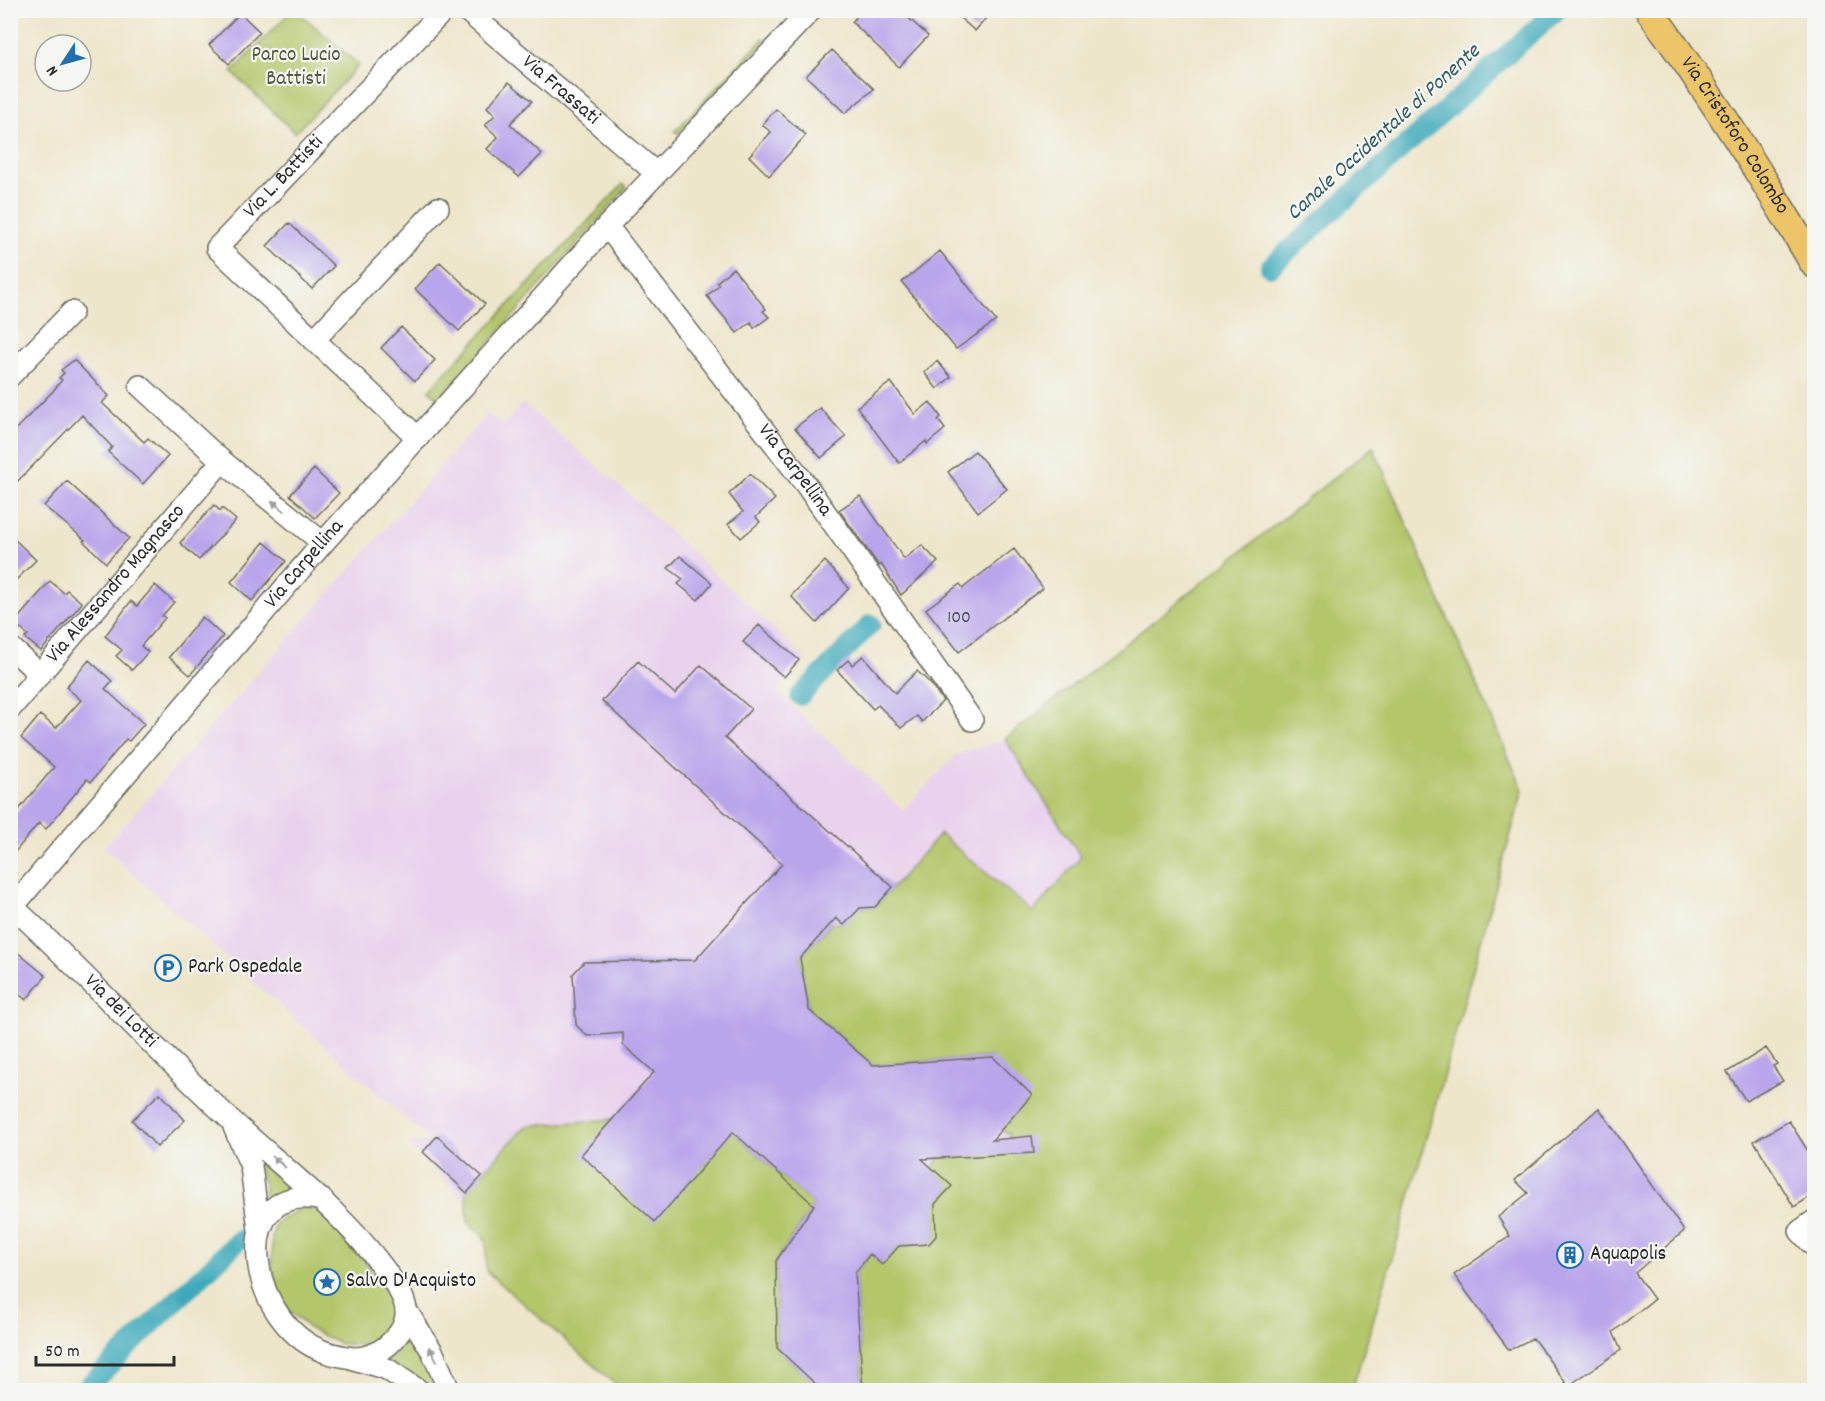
<svg xmlns="http://www.w3.org/2000/svg" width="1825" height="1401" font-family="Dekko,sans-serif">
	<style>
		.built { fill: #e9d2ed }
		.green { fill: #b4c66a; stroke: #70784a; stroke-width: 1.5 }
		.lines { fill: none; stroke-linecap: round; stroke-linejoin: round }
		.canal { stroke: #3caabb; stroke-width: 20 }
		.building { fill: #b9a5eb }
		.minor-casing { stroke: #6f6c63; stroke-width: 24 }
		.major-casing { stroke: #6f6c63; stroke-width: 30 }
		.minor { stroke: #fff; stroke-width: 21 }
		.major { stroke: #edc569; stroke-width: 27 }
		.oneway { fill: #a0a0a0 }
		.labels { text-anchor: middle; dominant-baseline: central; stroke-width: 4.5; stroke-linejoin: round; paint-order: stroke }
		.number-label { font-size: 18px; fill: #4e4a5b }
		.park-label { font-size: 21px; fill: #545a3e; stroke: #f6f6f2 }
		.street-label { font-size: 21px; fill: #2b2b2b; stroke: #f6f6f2 }
		.poi-label { font-size: 21px; fill: #2b2b2b; stroke: #f6f6f2; text-anchor: start }
		.water-label { font-size: 22px; font-style: italic; fill: #325e65; stroke: #f6f6f2 }
	</style>
	<rect width="100%" height="100%" fill="#f6f6f2"/>
	<filter id="ink" filterUnits="userSpaceOnUse"><feTurbulence type="fractalNoise" baseFrequency=".0167" numOctaves="2"/><feDisplacementMap in="SourceGraphic" scale="12" xChannelSelector="R" yChannelSelector="G"/><feConvolveMatrix kernelMatrix="1 2 1 2 8 2 1 2 1" color-interpolation-filters="sRGB"/></filter>
	<filter id="wash" filterUnits="userSpaceOnUse"><feTurbulence type="fractalNoise" baseFrequency=".008" numOctaves="4" result="noise"/><feDisplacementMap in="SourceGraphic" scale="24" xChannelSelector="R" yChannelSelector="G"/><feGaussianBlur stdDeviation="1.35" result="paint"/><feColorMatrix in="noise" values="0 0 0 0 0 0 0 0 0 0 0 0 0 0 0 0 0 1.4 0 .05"/><feComposite in="paint" operator="in"/></filter>
	<g filter="url(#wash)">
		<rect width="100%" height="100%" fill="#eee6cb"/>
		<path class="built" d="M523 403 635 499 806 659 776 691 903 810 956 755 1005 739 1373 447 1523 790 1400 1232 1352 1390H673L524 1257 407 1144 431 1141 104 848 487 414 503 425Z"/>
		<path class="green" d="M291 11H297L359 65 295 133 232 72Z
			M764 38 767 41 678 134 675 131Z
			M623 184 627 187 439 400 429 390Z
			M1373 447 1523 790 1400 1232 1352 1390H863L855 1273 870 1254 880 1263 899 1246 929 1244 936 1236 935 1204 950 1188 932 1168 940 1158 1010 1138 1009 1134 1001 1130 993 1057 873 1065 809 1010 800 958 832 923H846L856 908 875 907 940 834 1033 912 1081 857 1005 739Z
			M613 1119 733 1132 814 1205 776 1261 777 1348 822 1390H622L486 1271V1240L468 1222 466 1191H469L481 1174 526 1126Z
			M252 1146 296 1190 266 1208 264 1185Z
			M301 1208 316 1209 326 1214 367 1263 392 1300 391 1327 378 1340 368 1345 340 1344 310 1329 289 1310 281 1298 272 1269V1235L276 1223Z
			M411 1336 440 1390H431L419 1380 384 1360 397 1352Z"/>
		<g class="lines">
			<path class="canal" d="M1270 267 1557 10
				M800 696 871 624
				M84 1390 239 1240"/>
		</g>
		<g id="blocks">
			<path class="building" d="M862 10H900L928 36 899 67 852 22Z
				M951 10H993L975 31Z
				M240 13 260 32 229 64 209 45Z
				M832 50 874 89 845 113 806 76Z
				M509 82 532 101 510 124 542 154 519 177 487 149 498 137 485 125 495 115 487 107Z
				M776 109 806 135 769 176 749 156 771 132 762 125Z
				M289 223 334 266 312 289 267 246Z
				M940 251 996 321 956 349 902 282Z
				M440 262 485 304 459 331 415 289Z
				M733 268 766 309 763 311 769 317 754 328 751 322 737 333 707 296 719 285 717 282Z
				M401 327 435 360 415 381 381 348Z
				M74 360 109 396 102 403 144 442 148 438 168 456 143 484 108 452 112 447 82 415 10 489V431H14L53 391 62 380 59 378 64 373 61 370Z
				M937 361 951 377 937 389 924 372Z
				M891 382 915 414 930 402 941 417 938 420 945 429 927 444 926 441 899 463 857 407Z
				M820 408 846 437 821 458 795 428Z
				M975 451 1007 489 978 512 948 472Z
				M314 469 339 493 315 518 290 495Z
				M750 474 775 499 756 517 760 522 741 538 728 524 743 512 729 494Z
				M67 481 129 538 106 563 83 541 85 540 44 506Z
				M860 496 904 559 922 545 938 562 901 595 881 564 879 566 839 510Z
				M214 505 220 511 222 508 236 520 199 560 180 543Z
				M10 535 36 560 10 586Z
				M264 542 286 561 252 601 231 582Z
				M1014 549 1043 588 959 652 926 609 960 584 963 588Z
				M680 556 712 583 698 600 678 584 683 579 668 568Z
				M825 561 849 588 817 623 791 596Z
				M50 581 64 593 67 590 82 603 41 651 25 638 28 635 14 623Z
				M155 585 174 602 162 616 165 618 141 646 148 652 132 670 116 656 122 650 105 636 131 601 137 606Z
				M202 617 223 636 190 675 169 657Z
				M759 625 799 660 784 677 743 642Z
				M863 656 895 693 917 671 930 683 943 701 922 722 917 716 901 728 878 705 873 709 837 670 848 660 852 665Z
				M89 660 112 681 105 689 144 724 129 741 126 739 91 782 87 779 46 829 39 823 10 858V806L17 812 54 767 21 738 40 715 56 728 81 700 66 687Z
				M638 661 675 694 701 665 751 709 725 738 893 887 875 907 860 908 844 925 836 918 800 958 809 1010 873 1065 993 1057 1032 1095 992 1140 1032 1136 1034 1153 922 1159 952 1186 935 1204 936 1236 929 1244 899 1246 882 1265 870 1254 855 1273 863 1390H822L777 1348 776 1261 814 1205 733 1132 655 1222 581 1155 654 1072 623 1045V1033L587 1036 576 1025 573 974 584 962 695 960 782 864 602 701Z
				M10 946 46 976 26 1000 10 987Z
				M1766 1048 1777 1064 1773 1066 1783 1081 1746 1101 1727 1072Z
				M160 1093 185 1120 157 1147 132 1120Z
				M1599 1108 1684 1231 1635 1273 1654 1299 1613 1332 1621 1350 1568 1386 1533 1338 1509 1350 1454 1275 1510 1236 1498 1217 1528 1193 1515 1180Z
				M1789 1121 1815 1162V1194L1794 1207 1754 1141Z
				M437 1136 482 1176 467 1193 423 1152Z"/>
		</g>
	</g>
	<g filter="url(#ink)">
		<use href="#blocks" fill-opacity="0" stroke="#6f6c63" stroke-width="1.5"/>
		<g class="lines">
			<defs>
				<g id="minor">
					<path id="s1" d="M466 10 656 173"/>
					<path id="s2" d="M607 226 806 485 972 720"/>
					<path d="M314 340 438 208"/>
					<path d="M10 376 72 312"/>
					<path d="M140 386 222 461 323 543"/>
					<path id="s3" d="M418 438 217 248 444 10"/>
					<path d="M10 647 40 674"/>
					<path id="s4" d="M10 709 222 461"/>
					<path id="s5" d="M10 904C86 974 156 1051 232 1121 284 1169 339 1209 382 1266 391 1279 404 1293 406 1310 408 1330 386 1351 368 1356 356 1360 345 1357 332 1354 246 1332 224 1177 323 1200"/>
					<path id="s6" d="M10 910 323 543 607 226 811 10"/>
					<path d="M234 1127 251 1166 259 1230"/>
					<path d="M1814 1221 1800 1231 1814 1246"/>
					<path d="M406 1310 432 1351 449 1390"/>
					<path d="M354 1359 387 1369 418 1390"/>
				</g>
				<g id="major">
					<path id="s7" d="M1649 10C1709 92 1763 177 1814 264"/>
				</g>
			</defs>
			<use href="#minor" class="minor-casing"/>
			<use href="#major" class="major-casing"/>
			<use href="#minor" class="minor"/>
			<use href="#major" class="major"/>
		</g>
		<defs><path id="oneway-solid" d="M-6-.8H1V-3.2L6.5 0L1 3.2V.8H-6Z" transform="scale(1.5)"/></defs>
		<g class="oneway">
			<use href="#oneway-solid" transform="translate(278 506) rotate(-141)"/>
			<use href="#oneway-solid" transform="translate(279 1162) rotate(-139)"/>
			<use href="#oneway-solid" transform="translate(433 1354) rotate(-118)"/>
		</g>
	</g>
	<defs>
		<symbol id="parking-ring" viewBox="-11 -11 22 22"><circle r="9.5" fill="#f6f6f2" stroke="#1f6fb2" stroke-width="1.5"/><path d="M-3.5-5.5H1a3.5 3.5 0 0 1 0 7H-1V5.5H-3.5ZM-1-3.4V-.6H.8a1.4 1.4 0 0 0 0-2.8Z" fill="#1f6fb2"/></symbol>
		<symbol id="building-ring" viewBox="-11 -11 22 22"><circle r="9.5" fill="#f6f6f2" stroke="#1f6fb2" stroke-width="1.5"/><path d="M-4-6H4V6H1V3H-1V6H-4ZM-2.5-4.3h1.7v1.8h-1.7ZM.8-4.3h1.7v1.8H.8ZM-2.5-1h1.7V.8h-1.7ZM.8-1h1.7V.8H.8Z" fill="#1f6fb2"/></symbol>
		<symbol id="sight-ring" viewBox="-11 -11 22 22"><circle r="9.5" fill="#f6f6f2" stroke="#1f6fb2" stroke-width="1.5"/><path d="M0-6L1.8-2.2L6-1.7L2.9 1.2L3.7 5.4L0 3.3L-3.7 5.4L-2.9 1.2L-6-1.7L-1.8-2.2Z" fill="#1f6fb2"/></symbol>
	</defs>
	<g fill-rule="evenodd">
		<use href="#parking-ring" x="153" y="953" width="30" height="30"/>
		<use href="#building-ring" x="1555" y="1240" width="30" height="30"/>
		<use href="#sight-ring" x="312" y="1267" width="30" height="30"/>
	</g>
	<g class="labels">
		<g class="number-label">
			<text x="959" y="618">100</text>
		</g>
		<g class="park-label">
			<text x="296" y="56">Parco Lucio<tspan x="296" dy="24">Battisti</tspan></text>
		</g>
		<g class="street-label">
			<text stroke="none"><textPath href="#s1" startOffset="124">Via Frassati</textPath></text>
			<text stroke="none"><textPath href="#s7" startOffset="152">Via Cristoforo Colombo</textPath></text>
			<text stroke="none"><textPath href="#s3" startOffset="374">Via L. Battisti</textPath></text>
			<text stroke="none"><textPath href="#s2" startOffset="308">Via Carpellina</textPath></text>
			<text stroke="none"><textPath href="#s6" startOffset="454">Via Carpellina</textPath></text>
			<text stroke="none"><textPath href="#s4" startOffset="164">Via Alessandro Magnasco</textPath></text>
			<text stroke="none"><textPath href="#s5" startOffset="154">Via dei Lotti</textPath></text>
		</g>
		<g class="poi-label">
			<text x="188" y="968">Park Ospedale</text>
			<text x="1590" y="1255">Aquapolis</text>
			<text x="346" y="1282">Salvo D'Acquisto</text>
		</g>
		<g class="water-label">
			<text transform="translate(1384 133) rotate(-42)">Canale Occidentale di Ponente</text>
		</g>
	</g>
	<rect width="1825" height="1401" fill="none" stroke="#f6f6f2" stroke-width="36"/>
	<g transform="translate(63 63) rotate(234)"><circle r="28" fill="#f6f6f2" stroke="#a5a5a2" stroke-width="1.5"/>
	<path d="M0-4.5L10 22L0 15L-10 22Z" fill="#1f6fb2"/>
	<text y="-9" font-size="16" font-weight="bold" text-anchor="middle" fill="#2b2b2b">N</text>
	</g>
	<path d="M36 1356v9h138v-9" fill="none" stroke="#2b2b2b" stroke-width="3"/>
	<text x="45" y="1356" font-size="18" fill="#2b2b2b" stroke="#f6f6f2" stroke-width="4.5" paint-order="stroke">50 m</text>
</svg>
